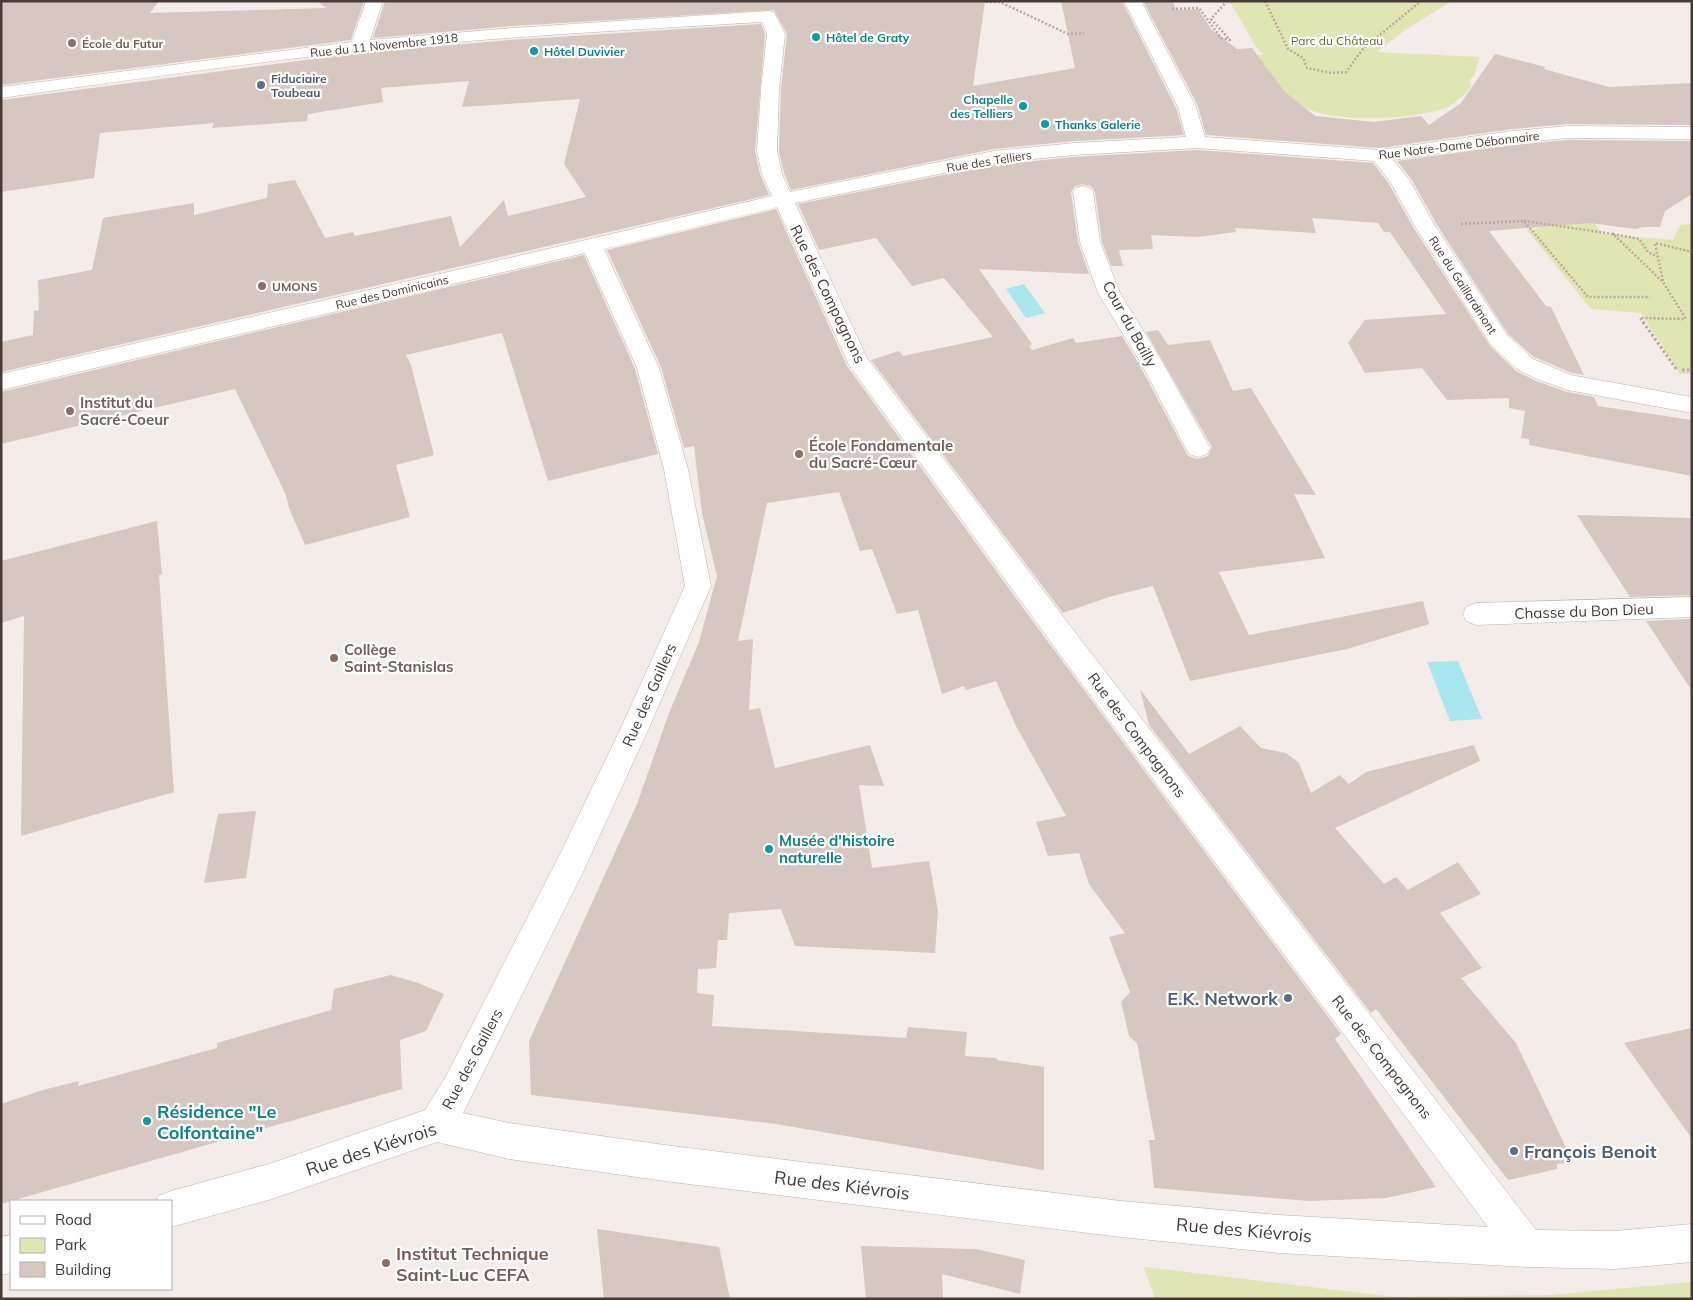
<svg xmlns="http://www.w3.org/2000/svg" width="1693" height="1300" font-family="Mulish,sans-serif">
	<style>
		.green { fill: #dfe5b3 }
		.water { fill: #a7e7ed }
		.building { fill: #d7c7c1 }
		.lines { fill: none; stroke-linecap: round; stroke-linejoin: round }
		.minor-casing { stroke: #c1b4ae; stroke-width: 1 }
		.path-far1 { stroke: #bfa89d; stroke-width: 2.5; stroke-dasharray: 2 2; stroke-linecap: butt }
		.path { stroke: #bfa89d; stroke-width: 3; stroke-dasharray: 2.5 2.5; stroke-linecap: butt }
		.minor { fill: #fff; fill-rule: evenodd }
		.culture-dot { fill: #0f9aa8; stroke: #fff; stroke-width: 2 }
		.education-dot { fill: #8d6e63; stroke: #fff; stroke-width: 2 }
		.service-dot { fill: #5c6f8a; stroke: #fff; stroke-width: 2 }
		.labels { text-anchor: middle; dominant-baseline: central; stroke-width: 4.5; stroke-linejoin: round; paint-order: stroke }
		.far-culture-label { font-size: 12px; font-weight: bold; fill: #0d838f; stroke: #fff; text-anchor: start }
		.far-park-label { font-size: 12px; fill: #60752d; stroke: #fff }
		.far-education-label { font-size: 12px; font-weight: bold; fill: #785e54; stroke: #fff; text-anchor: start }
		.far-street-label { font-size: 12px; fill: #463b37; stroke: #fff }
		.far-service-label { font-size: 12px; font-weight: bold; fill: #4e5e75; stroke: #fff; text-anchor: start }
		.street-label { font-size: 15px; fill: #463b37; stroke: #fff }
		.education-label { font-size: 15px; font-weight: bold; fill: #785e54; stroke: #fff; text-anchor: start }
		.culture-label { font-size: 15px; font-weight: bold; fill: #0d838f; stroke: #fff; text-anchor: start }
		.near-service-label { font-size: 18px; font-weight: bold; fill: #4e5e75; stroke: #fff; text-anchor: end }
		.near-culture-label { font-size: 18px; font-weight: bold; fill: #0d838f; stroke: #fff; text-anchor: start }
		.near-street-label { font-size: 18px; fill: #463b37; stroke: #fff }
		.near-education-label { font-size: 18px; font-weight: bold; fill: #785e54; stroke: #fff; text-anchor: start }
	</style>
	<rect width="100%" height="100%" fill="#f3ece8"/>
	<path class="green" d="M1221 1H1452L1405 30 1377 52 1480 57 1474 76 1469 80 1471 87C1465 93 1456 103 1448 107 1413 120 1338 124 1304 107 1296 104 1289 98 1281 93L1284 89 1267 77 1248 55H1264L1256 47 1231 4Z
		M1531 214H1587L1603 234 1673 240 1680 225 1692 224V374H1680L1641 313 1591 309 1527 230 1541 228Z
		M1144 1267 1394 1297 1551 1295 1692 1282V1299H1155Z"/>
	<path class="water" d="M1024 284 1045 313 1026 318 1006 289Z
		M1458 661 1482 719 1450 721 1427 662Z"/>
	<path class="building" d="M1 1H159L150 13 326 8 317 1H364L351 40 1 85Z
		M385 1H985L973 86 1075 68 1061 1H1122L1176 108 1184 135 1074 141 994 149 791 190 784 173 779 151 781 89 787 34 774 10 512 26 373 38Z
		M1143 1H1173L1176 10 1198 9 1212 30 1237 49 1252 48 1285 92 1315 116 1374 122 1421 116 1429 125 1461 103 1495 54 1545 67 1544 69 1609 87 1692 83V125L1568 124 1512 129 1380 148 1206 135 1198 106Z
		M761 24 765 34 755 151 760 174 769 195 1 372V342L33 335 34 311 39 310 38 280 92 270 103 218 194 203V215L267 198 268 184 295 180 325 238 353 232 355 236 451 216 460 247 504 200 508 216 586 197 564 164 580 99 462 107 469 81 381 88 383 102 308 114 307 121 212 128 214 123 100 133 94 178 1 192V100L359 53 510 40Z
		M1568 140 1692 141V194L1665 211 1660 227H1644L1635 229 1590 223 1489 231 1546 306 1551 307 1584 375 1572 373 1534 357 1508 334 1437 225 1412 180 1397 161 1512 145Z
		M1197 150 1373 163 1389 184 1413 227 1490 346 1516 371 1536 381 1567 392 1594 397 1598 406 1692 420V476L1529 445V439L1521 438 1525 411 1509 408V398L1447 400 1422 368 1365 373 1348 343 1365 320 1446 314 1390 232H1384L1378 223 1312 218 1316 233 1235 228 1236 232 1198 237 1151 235 1153 249 1119 250 1123 266H1111L1102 242 1095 192 1091 186 1082 184 1074 187 1071 192 1078 242 1089 274 979 269 1032 344 1029 346 1032 350 1073 338 1076 343 1122 336 1139 364 1188 456 1197 459 1208 456 1212 447 1146 332 1158 330 1168 345 1210 340 1233 391 1251 388 1316 495 1294 494 1325 558 1219 572 1249 635 1423 601 1429 624 1347 649 1190 681 1153 586 1109 597 1063 613 871 360 899 351 903 356 993 337 944 278 912 286 876 238 819 250 798 204 994 165 1074 157Z
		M776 209 847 366 1034 623 1341 1034 1335 1039 1436 1187 1386 1198 1309 1201 1154 1188 1149 1140H1155L1137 1043 1129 1036 1121 1002 1130 992 1109 937 1125 933 1089 884 1079 853 1048 856 1036 822 1066 816 1016 726 996 681 966 690 964 686 942 694 918 610 897 614 872 549 860 551 839 492 767 503 738 641 753 639 749 710 760 708 775 768 870 745 884 786 859 785 872 868 929 861 938 911 935 953 795 946 781 909 729 913 727 940H718L716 968 698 969 697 993 714 995 712 1026 906 1038 908 1027 967 1032 965 1056 997 1058V1060L1044 1067V1170L776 1124 531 1095 529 1041 637 804 669 713 699 642 717 576 702 513 694 446 684 448 661 367 607 250Z
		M584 255 635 369 658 454 548 481 502 333 406 355 411 365 434 455 396 465 410 517 305 545 289 508 286 495 235 389 1 444V392Z
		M1577 515 1692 518V595L1630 597Z
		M157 521 162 574 159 575 174 792 21 836 24 616 1 623V561Z
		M1692 619V691L1646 621Z
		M1140 689 1189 754 1240 726 1261 748 1286 753 1299 763 1311 793 1340 775 1349 784 1366 772 1474 745 1480 761 1335 828 1384 884 1396 877 1408 890 1458 862 1481 894 1440 913 1482 968 1461 978 1516 1043 1573 1162 1557 1164V1169L1508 1180 1376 1009 1371 1013 1149 725Z
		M256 811 246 878 204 883 218 814Z
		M391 975 418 983 444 994 426 1031 400 1040 402 1089 1 1204V1104L43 1090 79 1081 78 1086 217 1048V1043L331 1010 334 989Z
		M1692 1028V1139L1624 1043Z
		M597 1229 719 1247 730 1299H604Z
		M861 1246 976 1249 1025 1260 1020 1294 942 1274 943 1299H866Z"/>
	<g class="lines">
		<defs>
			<path id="minor" d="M366 1H383L370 40 512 28 768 11 774 12 785 34 779 89 777 151 782 174 790 192 994 151 1074 143 1186 137 1178 107 1124 1H1141L1196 107 1205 137 1380 150 1512 131 1568 126 1692 127V139L1568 138 1512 143 1393 160 1410 181 1435 226 1507 335 1533 359 1571 375 1692 397V413L1568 390 1537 379 1517 369 1491 345 1415 226 1391 183 1374 161 1197 148 1074 155 994 163 795 203 867 358 1084 644 1536 1230 1615 1231 1692 1224V1262L1615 1269 1527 1267 1279 1253 1121 1237 672 1182 509 1159 437 1142 272 1199 171 1227V1201H156L158 1196 171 1191 272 1163 425 1110 445 1078 561 852 620 730 685 586 664 469 637 368 585 253 1 390V374L518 256 772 196 762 174 757 151 761 89 767 34 762 22C628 30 493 37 359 51 240 64 120 81 1 98V87L352 42ZM777 207 849 365 1064 660 1488 1227 1279 1215 1121 1201 672 1146 509 1123 463 1113 583 872 648 730 711 586 688 469 659 368 604 249Z
				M1083 186 1090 188 1093 192 1100 242 1120 293 1163 363 1210 448 1207 454 1198 457 1189 454 1141 363 1098 293 1080 242 1073 192 1076 188Z
				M1692 597V617L1476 625 1466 621 1463 614 1466 607 1476 603Z
				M11 1235V1273L1 1275V1237Z"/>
		</defs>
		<use href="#minor" class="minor-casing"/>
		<path class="path-far1" d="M1265 1 1288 49 1303 58 1307 68 1332 73 1346 72 1363 49 1421 1
			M986 2H1000L1068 34 1084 33
			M1172 9 1199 8 1221 38 1230 40 1211 19 1227 1
			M1524 221 1613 234 1663 282 1686 319
			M1461 224 1524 221 1588 297H1650
			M1613 234 1639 239 1648 252 1658 257
			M1663 281 1655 243 1692 252
			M1644 323 1640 318 1686 319"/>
		<path class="path" d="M1643 322 1677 370
			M1682 370H1692"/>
		<use href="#minor" class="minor"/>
	</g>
	<g class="culture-dot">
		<circle cx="816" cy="37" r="5"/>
		<circle cx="534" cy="51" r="5"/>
		<circle cx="1023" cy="106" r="5"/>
		<circle cx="1045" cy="124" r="5"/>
		<circle cx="769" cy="849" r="5"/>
		<circle cx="147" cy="1121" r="5"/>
	</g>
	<g class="education-dot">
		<circle cx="72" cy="43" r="5"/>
		<circle cx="262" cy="286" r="5"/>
		<circle cx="70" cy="411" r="5"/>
		<circle cx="799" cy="454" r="5"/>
		<circle cx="334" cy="658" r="5"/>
		<circle cx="386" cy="1263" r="5"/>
	</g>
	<g class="service-dot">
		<circle cx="261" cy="85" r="5"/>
		<circle cx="1288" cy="998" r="5"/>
		<circle cx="1514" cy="1151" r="5"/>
	</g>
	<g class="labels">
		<g class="far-culture-label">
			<text x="826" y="37">Hôtel de Graty</text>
			<text x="544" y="51">Hôtel Duvivier</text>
			<text x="1013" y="99" text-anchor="end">Chapelle<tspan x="1013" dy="14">des Telliers</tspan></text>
			<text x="1055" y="124">Thanks Galerie</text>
		</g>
		<g class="far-park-label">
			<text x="1337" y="40">Parc du Château</text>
		</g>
		<g class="far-education-label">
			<text x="82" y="43">École du Futur</text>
			<text x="272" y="286">UMONS</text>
		</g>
		<g class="far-street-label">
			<text transform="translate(384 45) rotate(-6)">Rue du 11 Novembre 1918</text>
			<text transform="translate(1459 145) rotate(-7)">Rue Notre-Dame Débonnaire</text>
			<text transform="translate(989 161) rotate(-9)">Rue des Telliers</text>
			<text transform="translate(1463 285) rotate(57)">Rue du Gaillardmont</text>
			<text transform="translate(392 292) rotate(-13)">Rue des Dominicains</text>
		</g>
		<g class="far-service-label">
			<text x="271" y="78">Fiduciaire<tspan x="271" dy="14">Toubeau</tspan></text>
		</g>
		<g class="street-label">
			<text transform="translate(828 294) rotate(64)">Rue des Compagnons</text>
			<text transform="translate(1130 324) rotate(61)">Cour du Bailly</text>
			<text transform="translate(1584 611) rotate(-2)">Chasse du Bon Dieu</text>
			<text transform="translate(649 695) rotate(-66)">Rue des Gaillers</text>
			<text transform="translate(1137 735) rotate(53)">Rue des Compagnons</text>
			<text transform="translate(1382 1057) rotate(52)">Rue des Compagnons</text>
			<text transform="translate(472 1059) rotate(-62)">Rue des Gaillers</text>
		</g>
		<g class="education-label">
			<text x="80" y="402">Institut du<tspan x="80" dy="17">Sacré-Coeur</tspan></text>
			<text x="809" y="445">École Fondamentale<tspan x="809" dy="17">du Sacré-Cœur</tspan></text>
			<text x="344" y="649">Collège<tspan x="344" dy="17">Saint-Stanislas</tspan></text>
		</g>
		<g class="culture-label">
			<text x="779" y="840">Musée d'histoire<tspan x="779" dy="17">naturelle</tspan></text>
		</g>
		<g class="near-service-label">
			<text x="1278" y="998">E.K. Network</text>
			<text x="1524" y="1151" text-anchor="start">François Benoit</text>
		</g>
		<g class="near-culture-label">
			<text x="157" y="1111">Résidence "Le<tspan x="157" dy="21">Colfontaine"</tspan></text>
		</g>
		<g class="near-street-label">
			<text transform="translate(371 1149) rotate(-18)">Rue des Kiévrois</text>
			<text transform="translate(842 1185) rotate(7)">Rue des Kiévrois</text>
			<text transform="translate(1244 1230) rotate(5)">Rue des Kiévrois</text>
		</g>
		<g class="near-education-label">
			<text x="396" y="1253">Institut Technique<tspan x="396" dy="21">Saint-Luc CEFA</tspan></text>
		</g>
	</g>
	<rect width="1693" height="1300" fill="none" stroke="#463b37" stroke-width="5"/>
	<rect x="10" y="1200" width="162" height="90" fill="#ffffff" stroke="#b5b1af"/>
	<rect x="20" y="1216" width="25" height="8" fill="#ffffff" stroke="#b5b1af"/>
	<text x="55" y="1225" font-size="15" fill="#463b37">Road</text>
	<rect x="20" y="1238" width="25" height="15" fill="#dfe5b3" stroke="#b5b1af"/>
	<text x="55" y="1250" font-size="15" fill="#463b37">Park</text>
	<rect x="20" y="1262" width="25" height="15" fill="#d7c7c1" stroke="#b5b1af"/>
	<text x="55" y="1275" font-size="15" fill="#463b37">Building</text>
</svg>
